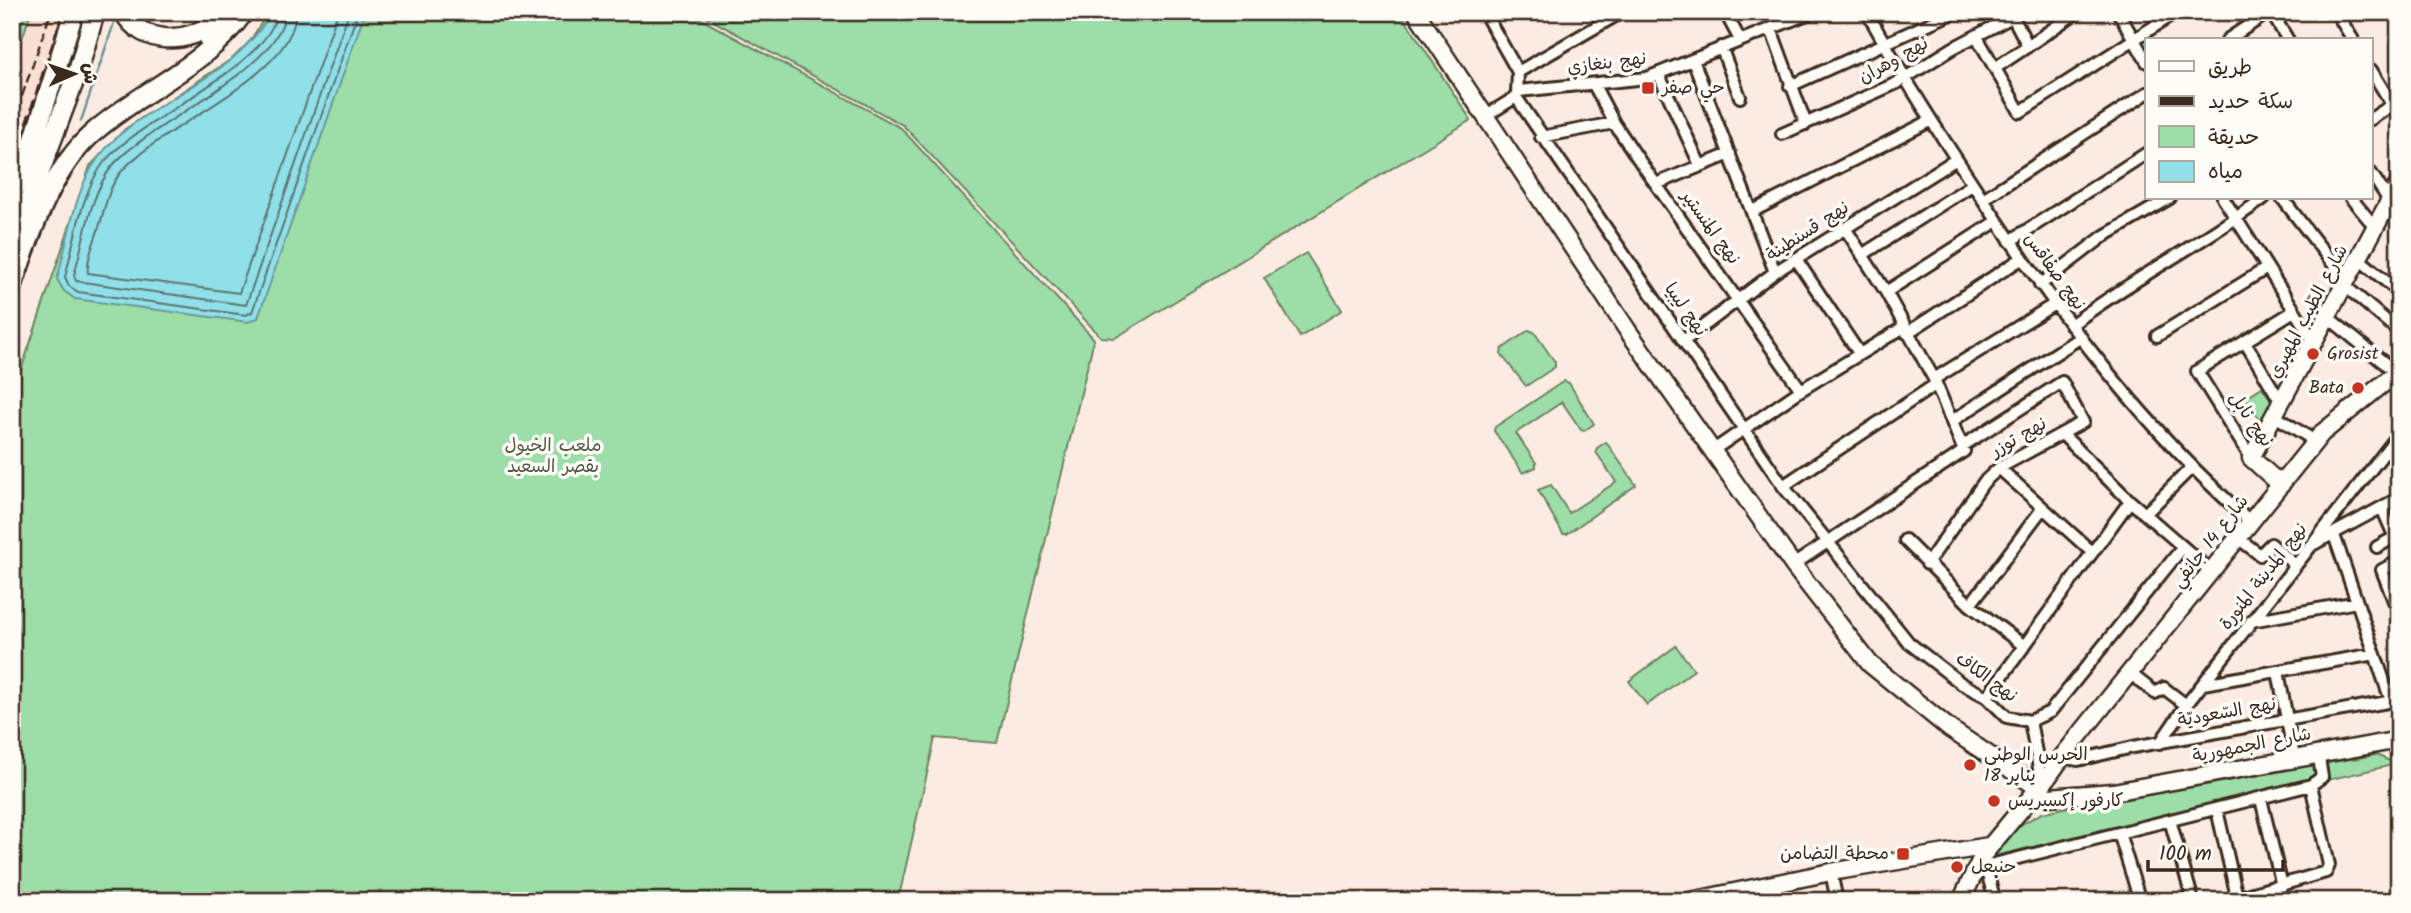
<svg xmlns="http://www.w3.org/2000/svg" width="2411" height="913" font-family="Kalam,'Playpen Sans Arabic',sans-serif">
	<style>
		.built { fill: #fcdfd3 }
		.green { fill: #9ddea8; stroke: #6c8463; stroke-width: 2 }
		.water { fill: #8fe0e9; stroke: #6d9798; stroke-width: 2 }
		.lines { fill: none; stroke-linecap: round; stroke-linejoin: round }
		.shore { stroke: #5d736f; stroke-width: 2 }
		.stream { stroke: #6d9798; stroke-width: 2.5 }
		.street-casing { stroke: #3b2a1e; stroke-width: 16 }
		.secondary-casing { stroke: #3b2a1e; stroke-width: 21 }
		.primary-casing { stroke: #3b2a1e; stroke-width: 23 }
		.street { stroke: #fdfcf7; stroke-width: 10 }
		.secondary { stroke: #fdfcf7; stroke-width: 16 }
		.primary { stroke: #fdfcf7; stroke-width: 18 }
		.rail { stroke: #3b2a1e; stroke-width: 2.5; stroke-dasharray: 10 5; stroke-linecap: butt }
		.poi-dot { fill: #c8321e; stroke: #fdfcf7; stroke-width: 2.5 }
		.labels { text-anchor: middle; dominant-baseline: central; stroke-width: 7; stroke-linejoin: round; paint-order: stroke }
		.street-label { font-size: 18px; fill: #3b2a1e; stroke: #fdfcf7 }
		.poi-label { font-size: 18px; fill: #3b2a1e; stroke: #fdfcf7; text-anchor: start }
		.park-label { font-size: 18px; fill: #545740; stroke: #fdfcf7 }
	</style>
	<rect width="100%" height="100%" fill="#fcebe2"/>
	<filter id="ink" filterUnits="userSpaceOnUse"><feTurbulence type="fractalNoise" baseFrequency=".0143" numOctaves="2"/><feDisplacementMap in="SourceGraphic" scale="14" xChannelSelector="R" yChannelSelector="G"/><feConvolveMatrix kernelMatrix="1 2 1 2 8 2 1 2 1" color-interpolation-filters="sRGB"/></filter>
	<g filter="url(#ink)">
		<path class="built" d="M31 12H68L12 181V69Z"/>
		<path class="green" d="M12 12H31L12 69Z
			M268 12H688L901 128 1094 339 997 743 935 738 898 901H12V397L90 166 125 129 233 58 250 41Z
			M697 12H1400L1471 120 1115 338 1101 337 903 125Z
			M1306 253 1342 310 1300 337 1264 278Z
			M1529 330 1534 332 1555 362V367L1526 386 1501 354 1502 349Z
			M1564 381 1569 383 1594 424 1584 431 1581 430 1562 402 1516 433 1536 463V467L1523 473 1494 431 1495 427Z
			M2262 387 2274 405 2264 425 2245 398Z
			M1606 442 1636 485 1567 534H1563L1538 490 1551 485 1569 513 1616 482 1596 452 1597 448Z
			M1676 646 1694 670 1647 705 1629 681Z
			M2376 755 2397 764 1995 856 2000 842 2015 828 2042 813 2099 800Z"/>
		<path class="water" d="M271 12H365L258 318 248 322 75 299 64 291 57 279C67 244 73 199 92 167 131 101 232 87 271 12Z"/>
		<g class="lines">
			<path class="shore" d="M277 12C271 65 141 118 105 161 81 191 75 240 65 277L69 286 78 292 246 315 252 312 358 12
				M285 12C282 69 150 122 113 165 90 193 84 241 74 275L76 281 246 305 349 12
				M296 12C294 78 160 125 121 172 108 188 105 208 99 227 95 241 86 260 88 273L239 293 338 12"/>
			<path class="stream" d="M81 121 117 14"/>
			<defs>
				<path id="street" d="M1484 12 1518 72 1517 94
					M1725 12 1740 40
					M1867 12C1903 78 1943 139 1984 201 2061 318 2146 430 2251 522
					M2118 12 2147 62
					M2271 12 2288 40
					M2336 12 2353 40
					M1771 29 1806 124
					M1977 37 2020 112 2177 12
					M2227 40 2269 12
					M1721 47 1740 97
					M1693 60 1775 272
					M1995 68 2028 46
					M2371 70 2399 116
					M1518 72 1622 12
					M1659 75 1700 165
					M1594 85 1614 123 1641 163 1801 390
					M1790 86 1955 12
					M1519 91 1647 78 1812 12
					M1516 97 1783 486 1909 643 1962 684 1987 697 2007 717 2030 721 2050 712 2183 547
					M1484 117 1516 97
					M2371 119 2392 105
					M1782 134 1897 83 1953 48 2010 18 2014 19 2028 46 2077 12
					M1541 137 1614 123
					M2371 173 2399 216
					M1656 184 1730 154
					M2223 198 2315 343
					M2282 198 2347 282
					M2351 198 2375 227
					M1983 199 2147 93
					M1753 211 1930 121
					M2010 241 2147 153
					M1862 255 1972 185
					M1796 259 1859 353
					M2359 259 2399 292
					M2040 285 2104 236 2170 198
					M2345 286 2396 329
					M1886 292 1997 221
					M2329 318 2399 375
					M2071 325C2133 278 2202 244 2264 198
					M1907 333 2021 259
					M2157 336 2267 268
					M1685 340 1775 272 1955 160
					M2245 342 2282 404
					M1934 379 2053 305
					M2275 416 2315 441
					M1952 421 2081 337
					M2062 434 2130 501 2212 572
					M1712 451 1801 390 1904 327
					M2251 458 2197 371 2294 311
					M1999 468 2092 552
					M1783 486 1935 385
					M2382 508 2399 547
					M2146 513 2192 467
					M2334 535 2391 701
					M2238 538 2260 555 2271 544 2295 565
					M1905 540 1970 605 2023 645
					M2312 545 2399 498
					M2377 547 2395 537
					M2399 561 2382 570 2394 601H2399
					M1927 564 1984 482 1999 468 2083 422 2062 382 1964 445
					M1793 565 1964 451 1934 379 1886 292 1845 228
					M1970 605 2042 509
					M2251 621 2357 602
					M2278 671 2294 757
					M2131 674 2155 693 2164 688 2186 705
					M2203 684 2375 654
					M1987 697 2130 501
					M2030 721 2042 784
					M2160 743 2186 705 2399 434
					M2062 757 2078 760 2133 747 2399 700
					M2261 799 2282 886
					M2217 810 2237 897
					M2170 820 2193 901
					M2119 833 2140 901
					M1984 861 1995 901
					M1986 866 2311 785 2322 777 2318 752
					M1831 872 1837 901
					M2225 901 2326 872 2329 865 2311 785"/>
				<path id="secondary" d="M1416 12 1628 331 1793 565 1870 664 1950 729 2037 787
					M2281 485 2251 458 2399 183
					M2043 784 2062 757 2322 433 2399 371
					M2049 797 2113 792 2399 740
					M1691 901 1831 872 1989 846
					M1961 901 1983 855 2036 791"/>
				<path id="primary" d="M124 12C142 46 189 45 214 21
					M208 38 227 12
					M12 209 74 12
					M12 246 79 68 95 12
					M12 287C30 235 51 169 94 132 143 89 205 67 244 12"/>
			</defs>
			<use href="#street" class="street-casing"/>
			<use href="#secondary" class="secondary-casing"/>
			<use href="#primary" class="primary-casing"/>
			<use href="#street" class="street"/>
			<use href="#secondary" class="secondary"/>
			<use href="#primary" class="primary"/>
			<path class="rail" d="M12 125 51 12
				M12 166 63 12"/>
		</g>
	</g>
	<g class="poi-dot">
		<rect x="1641" y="81" width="14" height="14" rx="3.5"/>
		<circle cx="2313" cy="354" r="7"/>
		<circle cx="2358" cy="388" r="7"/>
		<circle cx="1970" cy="765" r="7"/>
		<circle cx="1994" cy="801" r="7"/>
		<rect x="1896" y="847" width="14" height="14" rx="3.5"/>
		<circle cx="1957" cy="867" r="7"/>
	</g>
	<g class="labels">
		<g class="street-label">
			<text transform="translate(1894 61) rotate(-29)">نهج وهران</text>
			<text transform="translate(1607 64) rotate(-7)">نهج بنغازي</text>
			<text transform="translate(1710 228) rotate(54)">نهج المنستير</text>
			<text transform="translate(1808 232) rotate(-33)">نهج قسنطينة</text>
			<text transform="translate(2054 272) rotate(54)">نهج صفاقس</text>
			<text transform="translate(1685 310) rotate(55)">نهج ليبيا</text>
			<text transform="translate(2309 312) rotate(-62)">شارع الطّيب المهيري</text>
			<text transform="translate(2250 420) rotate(55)">نهج نابل</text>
			<text transform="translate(2019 438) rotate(-30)">نهج توزر</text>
			<text transform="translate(2211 542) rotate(-52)">شارع 14 جانفي</text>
			<text transform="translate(2264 577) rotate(-52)">نهج المدينة المنورة</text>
			<text transform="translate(1986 678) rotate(36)">نهج الكاف</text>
			<text transform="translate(2227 713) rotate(-10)">نهج السّعوديّة</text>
			<text transform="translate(2252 746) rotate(-11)">شارع الجمهورية</text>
		</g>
		<g class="poi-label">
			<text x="1662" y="88">حي صفر</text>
			<text x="2327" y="354">Grosist</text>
			<text x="2344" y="388" text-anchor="end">Bata</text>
			<text x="1984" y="755">الحرس الوطني<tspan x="1984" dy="21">18 يناير</tspan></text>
			<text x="2008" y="801">كارفور إكسبريس</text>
			<text x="1889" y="854" text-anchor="end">محطة التضامن</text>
			<text x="1971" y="867">حنبعل</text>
		</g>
		<g class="park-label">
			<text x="553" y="446">ملعب الخيول<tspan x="553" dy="21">بقصر السعيد</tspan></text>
		</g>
	</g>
	<rect width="2411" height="913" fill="none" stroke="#fdfcf7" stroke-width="42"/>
	<rect x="21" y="21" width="2369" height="871" fill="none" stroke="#3b2a1e" stroke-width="2.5" filter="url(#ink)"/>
	<rect x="2145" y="38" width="228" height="161" fill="#fdfcf7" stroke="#afa8a0" stroke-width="2"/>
	<rect x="2159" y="61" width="35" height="10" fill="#fdfcf7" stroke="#afa8a0" stroke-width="2"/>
	<text x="2208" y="74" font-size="21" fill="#3b2a1e">طريق</text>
	<rect x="2159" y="96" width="35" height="10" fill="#3b2a1e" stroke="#afa8a0" stroke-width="2"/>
	<text x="2208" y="108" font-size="21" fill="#3b2a1e">سكة حديد</text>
	<rect x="2159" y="126" width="35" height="21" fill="#9ddea8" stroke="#afa8a0" stroke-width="2"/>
	<text x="2208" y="144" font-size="21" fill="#3b2a1e">حديقة</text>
	<rect x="2159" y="161" width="35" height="21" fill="#8fe0e9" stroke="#afa8a0" stroke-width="2"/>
	<text x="2208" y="178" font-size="21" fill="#3b2a1e">مياه</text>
	<g transform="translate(74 74) rotate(88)" stroke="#fdfcf7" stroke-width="5" paint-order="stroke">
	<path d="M0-5L12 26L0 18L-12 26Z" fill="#3b2a1e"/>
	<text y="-10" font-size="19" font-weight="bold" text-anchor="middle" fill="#3b2a1e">ش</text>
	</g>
	<path d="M2148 860v10h135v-10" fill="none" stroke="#3b2a1e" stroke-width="3.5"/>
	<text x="2159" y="860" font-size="21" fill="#3b2a1e" stroke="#fdfcf7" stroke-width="5" paint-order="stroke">100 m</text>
</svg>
